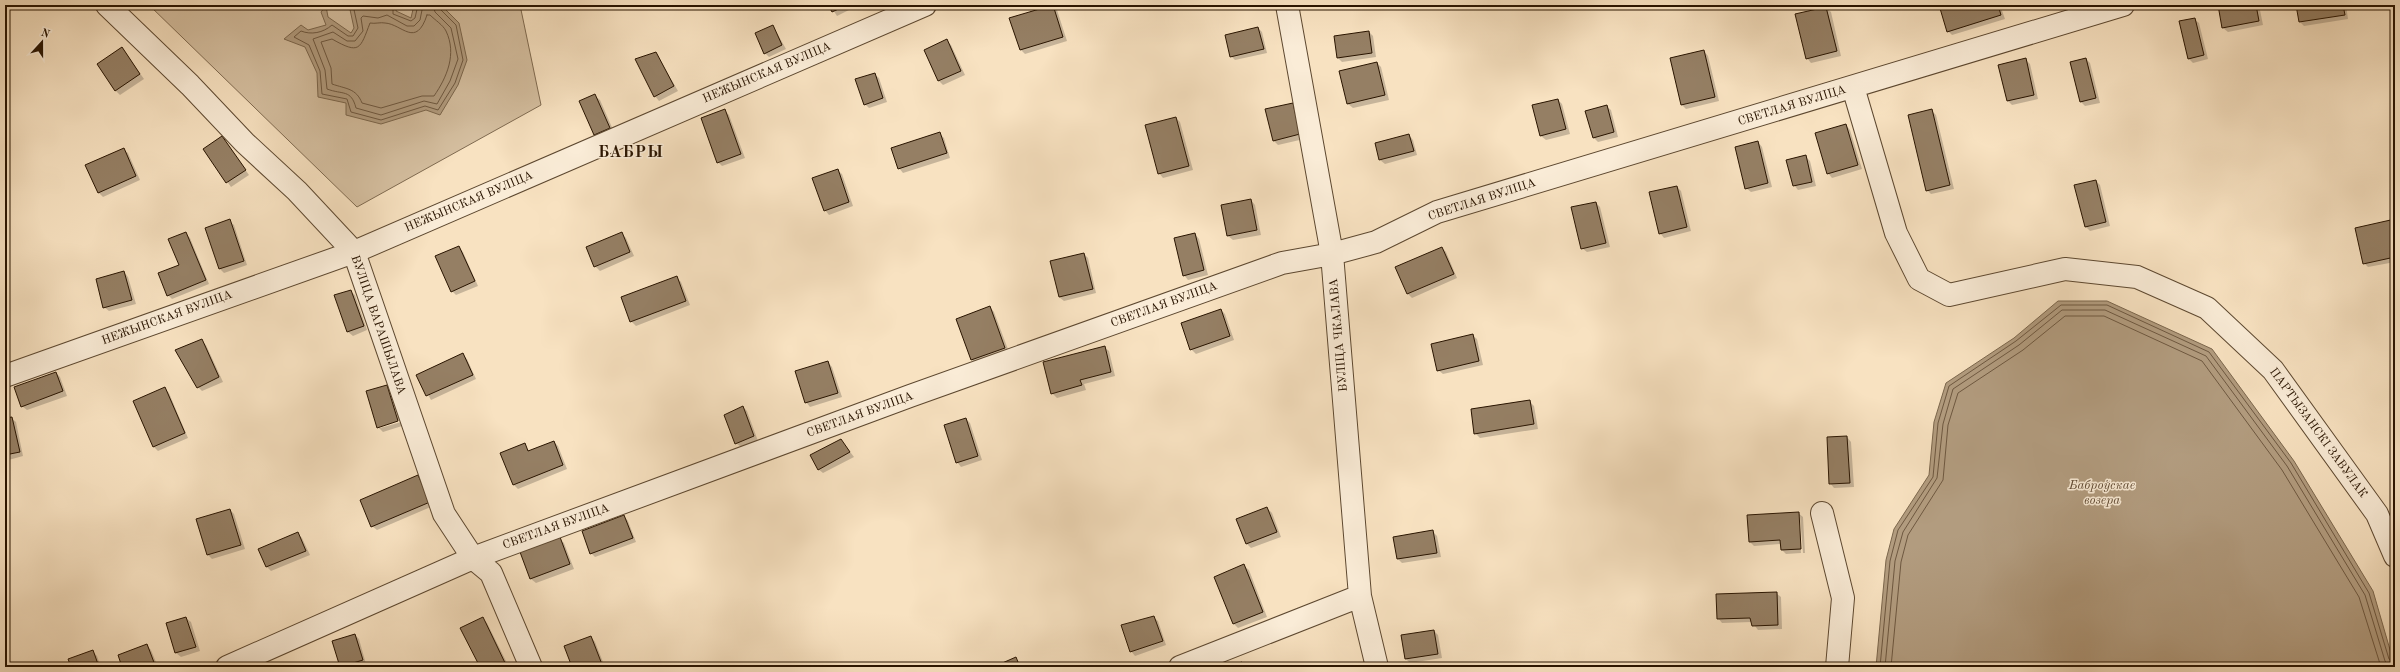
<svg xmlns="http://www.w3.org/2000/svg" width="2400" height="672" font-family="'Old Standard TT',serif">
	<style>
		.green { fill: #d5bfa0; stroke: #7f6a50 }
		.water { fill: #b29c7f; stroke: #7b664c }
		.shadow { fill: #0003 }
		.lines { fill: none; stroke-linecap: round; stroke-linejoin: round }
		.shore { stroke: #6e5840; stroke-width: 1 }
		.building { fill: #957f64; stroke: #291400 }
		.minor-casing { stroke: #5d4830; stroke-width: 24 }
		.minor { stroke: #faecd7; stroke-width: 22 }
		.labels { text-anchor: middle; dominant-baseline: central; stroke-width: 3; stroke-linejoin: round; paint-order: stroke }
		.street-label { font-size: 12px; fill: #291400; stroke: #faecd7 }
		.water-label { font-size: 13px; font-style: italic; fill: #604a33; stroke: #faecd7 }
		.district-label { font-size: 16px; font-weight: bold; letter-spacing: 1px; fill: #291400; stroke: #faecd7 }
	</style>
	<rect width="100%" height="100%" fill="#f8e2c1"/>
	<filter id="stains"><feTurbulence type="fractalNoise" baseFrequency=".005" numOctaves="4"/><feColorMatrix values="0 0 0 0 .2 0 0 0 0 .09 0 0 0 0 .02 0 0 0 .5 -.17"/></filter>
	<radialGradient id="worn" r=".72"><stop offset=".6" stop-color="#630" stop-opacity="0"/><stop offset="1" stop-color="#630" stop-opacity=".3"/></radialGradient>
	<path class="green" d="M149 5H520L541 105 357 207Z"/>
	<path class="water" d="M349 5 378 9 385 5H397L396 11 411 18 414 5H441L459 23 467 60 458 85 440 115 426 110 381 124 346 115V103L318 97 317 73 305 47 284 39 301 25 308 30 326 25 321 12 326 6 328 17 351 33 354 28Z
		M2058 301H2107L2212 349 2294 461 2373 591 2395 667H1876L1886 560 1894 529 1929 475 1934 422 1946 383 2014 338Z"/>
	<path class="shadow" d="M830 5H859L837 16Z
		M1940 5H2000L2005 19 1952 35 1948 31Z
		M2219 5H2259L2263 25 2228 32 2223 28Z
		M2297 5H2346L2348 19 2304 26 2300 22Z
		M1053 6 1057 10 1067 41 1025 54 1021 50Z
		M1826 8 1831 12 1841 56 1811 63 1807 58Z
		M2194 19 2199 23 2208 59 2193 63 2189 59Z
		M773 26 786 49 769 57 765 53Z
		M1258 28 1262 32 1267 53 1235 60 1231 56Z
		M1369 32 1373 36 1376 57 1342 62 1338 58Z
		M947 41 951 45 965 75 943 85 939 81Z
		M122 48 144 79 120 95 115 90Z
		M1704 51 1708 56 1719 101 1686 109 1682 105 1671 59Z
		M656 53 678 91 659 101 655 96Z
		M2025 59 2030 64 2038 99 2012 105 2008 101 1999 66Z
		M2086 59 2090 63 2100 103 2085 106 2081 102 2071 63Z
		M1377 63 1381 67 1389 100 1353 108 1348 104 1340 71Z
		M874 74 879 78 887 102 869 108 865 104Z
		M595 96 600 100 614 132 599 139 595 134Z
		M1558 100 1562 104 1570 134 1546 140 1541 136Z
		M1292 104 1297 108 1304 139 1278 145 1274 141Z
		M1606 106 1611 110 1618 137 1598 142 1594 138 1586 111Z
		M1931 110 1936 115 1954 189 1931 194 1927 190Z
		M725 111 729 115 745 158 722 166 718 162Z
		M1176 118 1180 122 1193 170 1163 178 1159 173Z
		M1846 125 1850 130 1862 169 1832 178 1828 173Z
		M939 133 944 138 950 158 903 173 899 168Z
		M1409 135 1413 140 1417 155 1385 164 1380 160 1376 144Z
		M222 137 249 175 231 187 204 149Z
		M1758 142 1762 147 1772 187 1751 192 1746 188Z
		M123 149 128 153 140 180 103 197 99 193 87 165Z
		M1806 157 1810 161 1816 186 1798 190 1794 185Z
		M837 170 842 174 853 206 829 215 825 210Z
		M2096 181 2100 185 2110 226 2090 231 2086 227Z
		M1677 187 1681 191 1691 231 1664 238 1660 233Z
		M1251 200 1255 205 1261 235 1233 240 1228 236Z
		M1596 203 1600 207 1610 247 1587 252 1582 248Z
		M2395 220V262L2368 267 2364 263Z
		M229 221 234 225 247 265 224 273 220 269 206 228Z
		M185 233 190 238 209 284 172 299 168 295 180 265Z
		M621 233 626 238 634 256 600 271 595 266 587 248Z
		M1195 234 1199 239 1208 275 1188 280 1184 275Z
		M459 247 463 252 478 286 456 295 452 291Z
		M1442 248 1446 252 1457 278 1412 298 1408 294 1396 268Z
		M1084 254 1088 258 1096 293 1064 301 1059 297Z
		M124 272 128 277 136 304 109 311 104 307Z
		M676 277 681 282 690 305 636 326 631 321Z
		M350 291 355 295 367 330 353 336 348 332Z
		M990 307 994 312 1009 352 976 364 972 360Z
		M1221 310 1225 314 1234 340 1196 354 1191 349Z
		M1472 335 1477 339 1483 365 1443 374 1438 370Z
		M201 340 206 345 223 382 202 391 198 387Z
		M1104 347 1109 351 1115 376 1084 384 1086 390 1057 398 1052 393Z
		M463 355 467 359 476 379 431 400 418 376Z
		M828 362 832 367 842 397 810 407 806 402Z
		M56 373 60 377 67 396 27 410 22 406Z
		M387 386 391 390 400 420 380 426V428L401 422 402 426 383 432 378 427Z
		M165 388 169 393 188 438 158 451 153 446Z
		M1529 401 1534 406 1538 429 1480 438 1475 433Z
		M743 407 747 411 758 441 741 447 736 443Z
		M11 418 16 422 23 456 5 461V419Z
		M966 419 970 423 982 460 961 467 957 462Z
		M1847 437 1851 442 1854 487 1834 488 1830 483 1828 438Z
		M841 440 854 457 823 473 818 469Z
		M554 442 558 446 567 469 518 489 513 484 524 445 530 452Z
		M418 476 422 481 433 506 377 530 372 526Z
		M1267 508 1272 513 1281 537 1251 548 1247 544Z
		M230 510 234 514 245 549 212 559 208 555 197 520Z
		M1798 513 1803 517 1805 553H1803L1800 516H1798L1801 553 1786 554 1782 550 1781 544 1754 546 1750 542Z
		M624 516 628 521 636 542 595 557 591 553Z
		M1433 532 1437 536 1441 557 1402 563 1398 559 1394 538Z
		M298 534 302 538 310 555 271 571 267 567 260 549Z
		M559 539 564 543 574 569 536 583 531 579Z
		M1244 566 1249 570 1267 617 1238 628 1234 624 1215 577Z
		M1776 593 1781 597 1782 629 1758 630 1752 622 1722 623 1718 618Z
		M1153 617 1158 621 1166 645 1135 656 1131 651Z
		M186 618 191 622 200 651 181 657 176 653Z
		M482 618 487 623 509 667H481Z
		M1434 631 1438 635 1442 658 1410 663 1406 659Z
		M355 635 359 639 366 664 341 667Z
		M591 637 595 642 605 667H574Z
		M147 646 151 650 158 667H123L119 656Z
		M92 651 97 656 101 667H73Z
		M1016 659 1022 667H1002Z
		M300 665 301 667H292Z"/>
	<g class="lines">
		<path class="shore" d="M353 5 358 28 353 36H348L332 25C323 33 311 35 301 31L294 37 309 45 320 71 322 94 347 99 351 112 381 120 425 106 438 110 455 83 463 60 456 25 440 9 438 5
			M393 5V14L411 21 415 18 418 5
			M423 5 420 20 414 26H407L387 15 378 18 363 16 361 18 363 31 355 41H347L333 32 313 39 325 70 327 89C343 95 351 89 356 108L381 115 424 101 437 104 450 81 458 59 451 28 435 12 433 5
			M427 15H430C435 20 443 25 446 31 457 54 447 77 434 96H422L381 108 362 103C356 88 346 89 332 84L331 68 321 42 332 39C360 55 360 49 370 23 375 24 381 22 385 23 402 24 416 49 427 15Z
			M1880 667 1890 561 1898 530 1933 477 1938 423 1949 386 2016 341 2061 305H2107L2209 352 2291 463 2369 593 2389 659 2395 663
			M1885 667 1895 561 1903 532 1937 478 1943 424 1953 389 2019 345 2062 310H2105L2206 356 2287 466 2365 595 2385 661 2390 667
			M1891 667 1901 562 1908 535 1943 480 1948 425 1958 393 2023 350 2065 316H2104L2202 361 2282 470 2359 597 2381 667"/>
	</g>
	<path class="building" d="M828 5H847L832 12Z
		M1053 5 1063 37 1020 50 1009 18Z
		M1939 5H1998L2001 15 1947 32Z
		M2218 5H2256L2259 21 2222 28Z
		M2296 5H2343L2345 15 2299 22Z
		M1826 7 1837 51 1806 59 1795 14Z
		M2195 18 2204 55 2188 59 2179 21Z
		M773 25 782 45 764 54 755 33Z
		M1258 27 1264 49 1230 57 1225 35Z
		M1369 31 1372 53 1337 58 1334 36Z
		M947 39 961 71 938 81 924 50Z
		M122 47 140 74 115 91 97 64Z
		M1704 50 1715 97 1681 105 1670 58Z
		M656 52 674 86 654 97 635 59Z
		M2026 58 2034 95 2007 101 1998 65Z
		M2086 58 2096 98 2080 102 2070 62Z
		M1377 62 1385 95 1347 104 1339 71Z
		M875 73 883 98 864 105 855 79Z
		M595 94 610 128 594 135 579 101Z
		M1558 99 1566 129 1540 136 1532 105Z
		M1293 103 1300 134 1273 141 1265 109Z
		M1607 105 1614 132 1593 138 1585 111Z
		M725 109 741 154 717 163 701 118Z
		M1932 109 1950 185 1926 191 1908 115Z
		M1176 117 1189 166 1158 174 1145 125Z
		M1846 124 1858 165 1827 174 1815 133Z
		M940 132 947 153 898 169 891 148Z
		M1409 134 1414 151 1379 160 1375 143Z
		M222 136 246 170 226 183 203 149Z
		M1758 141 1768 183 1745 189 1735 147Z
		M124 148 136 176 98 193 85 165Z
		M1806 155 1812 182 1793 186 1786 160Z
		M838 169 849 202 824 211 812 178Z
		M2096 180 2106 222 2085 227 2074 185Z
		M1677 186 1687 227 1659 234 1649 192Z
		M1251 199 1257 230 1227 236 1221 205Z
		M1596 202 1606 243 1581 249 1571 207Z
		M230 219 244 261 219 269 205 228Z
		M2395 219V257L2363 264 2355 228Z
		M186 232 206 280 167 296 158 273 179 265 168 239Z
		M622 232 630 252 594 267 586 247Z
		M1195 233 1204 270 1183 276 1174 238Z
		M459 246 475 281 451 292 435 256Z
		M1442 247 1454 274 1407 294 1395 267Z
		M1084 253 1093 289 1059 297 1050 261Z
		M124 271 132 300 103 308 96 279Z
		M677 276 686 301 630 322 621 297Z
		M351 290 364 326 347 332 334 295Z
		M990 306 1005 348 971 360 956 319Z
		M1221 309 1230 336 1190 350 1181 323Z
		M1473 334 1479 361 1437 371 1431 344Z
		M202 339 219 377 197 388 175 350Z
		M1105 346 1111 372 1080 380 1082 385 1051 394 1043 362Z
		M463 353 473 375 426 396 416 375Z
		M828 361 838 393 805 403 795 371Z
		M56 372 63 391 21 407 14 387Z
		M387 385 398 421 377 428 366 391Z
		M165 387 185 433 153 447 133 401Z
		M1530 400 1534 424 1474 434 1471 409Z
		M743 406 754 436 735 444 724 415Z
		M12 417 20 452 5 455V418Z
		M966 418 978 456 956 463 944 425Z
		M1847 436 1850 483 1829 484 1827 437Z
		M841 439 850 452 818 470 810 455Z
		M554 441 563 465 513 485 500 453 525 443 528 451Z
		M418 475 430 502 371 527 360 500Z
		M1267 507 1277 532 1246 544 1236 519Z
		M230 509 241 545 207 555 196 519Z
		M1799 512 1801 549 1781 550 1780 540 1749 542 1747 515Z
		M624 515 633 538 590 554 582 531Z
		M1433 530 1437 553 1397 559 1393 537Z
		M298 532 306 551 266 567 258 549Z
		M560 537 570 564 530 579 520 552Z
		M1244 564 1263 612 1233 624 1214 577Z
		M1777 592 1778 625 1752 626 1750 618 1717 619 1716 594Z
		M1154 616 1163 641 1130 652 1121 625Z
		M186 617 196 647 175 653 166 623Z
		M483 617 507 667H480L460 628Z
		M1434 630 1438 654 1405 659 1401 635Z
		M355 634 363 660 340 667 332 641Z
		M591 636 603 667H572L564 646Z
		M147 644 155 665 122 667 118 655Z
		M93 650 99 667H71L68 659Z
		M1016 657 1020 667H1001L1000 664Z
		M1242 662 1244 667H1224Z"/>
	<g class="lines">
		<defs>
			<path id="minor" d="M107 5 190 85 245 143 297 191 354 252 444 514 473 558 491 573 531 667
				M1287 5 1332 254 1360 596 1377 667
				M1853 87 1896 233 1919 279 1949 295 2065 269 2137 277 2207 308 2273 370 2377 514 2395 556
				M5 376 354 252 925 5
				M1822 513 1843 598 1837 667
				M227 667 473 558 910 396 1282 263 1332 254 1376 242 1437 212 2123 5
				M1180 667 1360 596"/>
		</defs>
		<use href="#minor" class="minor-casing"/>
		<use href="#minor" class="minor"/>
	</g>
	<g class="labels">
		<g class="street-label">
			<text transform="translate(767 73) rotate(-23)">НЕЖЫНСКАЯ ВУЛІЦА</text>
			<text transform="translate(1792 106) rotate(-17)">СВЕТЛАЯ ВУЛІЦА</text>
			<text transform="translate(1482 200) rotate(-18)">СВЕТЛАЯ ВУЛІЦА</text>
			<text transform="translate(469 202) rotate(-23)">НЕЖЫНСКАЯ ВУЛІЦА</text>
			<text transform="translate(1164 305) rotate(-20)">СВЕТЛАЯ ВУЛІЦА</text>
			<text transform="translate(167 318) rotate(-20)">НЕЖЫНСКАЯ ВУЛІЦА</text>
			<text transform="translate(378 325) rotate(71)">ВУЛІЦА ВАРАШЫЛАВА</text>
			<text transform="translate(1339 335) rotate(-95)">ВУЛІЦА ЧКАЛАВА</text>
			<text transform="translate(860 415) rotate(-20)">СВЕТЛАЯ ВУЛІЦА</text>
			<text transform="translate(2318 433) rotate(54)">ПАРТЫЗАНСКІ ЗАВУЛАК</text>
			<text transform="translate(556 527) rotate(-20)">СВЕТЛАЯ ВУЛІЦА</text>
		</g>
		<g class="water-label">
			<text x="2102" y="485">Баброўскае<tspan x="2102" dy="15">возера</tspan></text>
		</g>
		<g class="district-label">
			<text x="631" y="153">БАБРЫ</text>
		</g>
	</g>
	<rect width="2400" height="672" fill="none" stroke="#f8e2c1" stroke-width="20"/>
	<rect x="6" y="6" width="2388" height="660" fill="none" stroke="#291400" stroke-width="2"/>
	<rect x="10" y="10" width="2380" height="652" fill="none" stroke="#291400"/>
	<g transform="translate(42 42) rotate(21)" stroke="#faecd7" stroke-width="3" paint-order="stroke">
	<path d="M0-3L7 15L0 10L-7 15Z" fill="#291400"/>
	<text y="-6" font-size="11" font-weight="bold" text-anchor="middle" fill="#291400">N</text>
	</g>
	<rect width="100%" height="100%" filter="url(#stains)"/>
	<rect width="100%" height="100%" fill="url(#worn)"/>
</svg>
